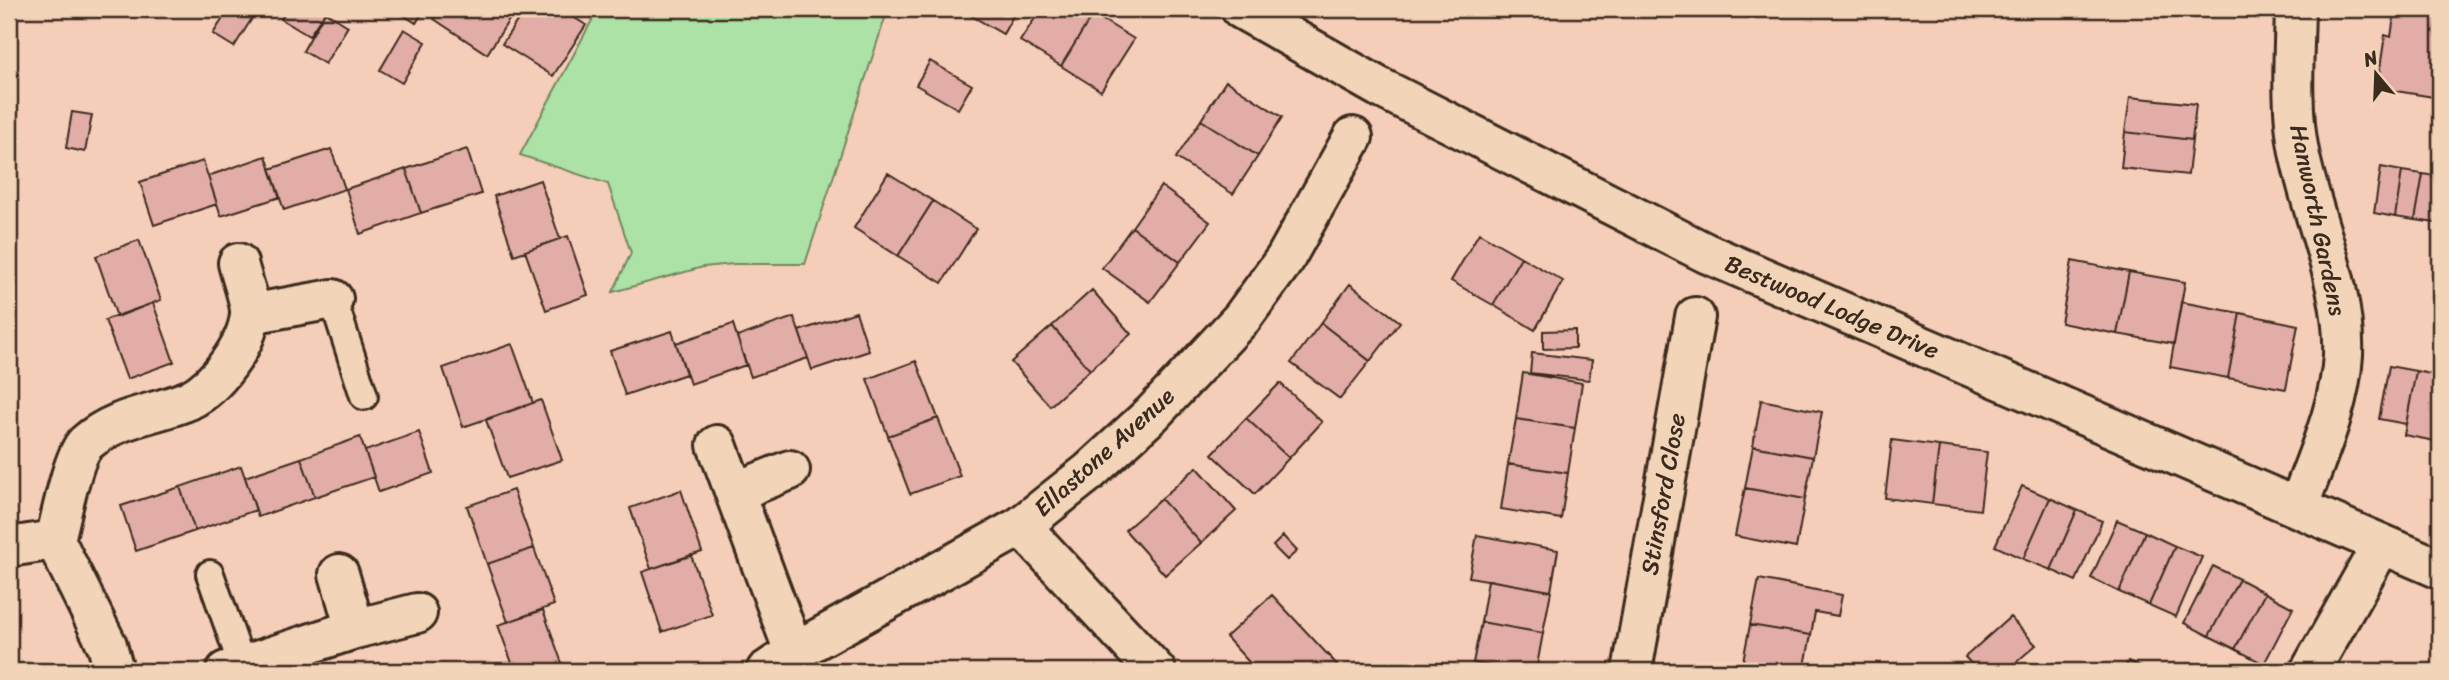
<svg xmlns="http://www.w3.org/2000/svg" width="2449" height="680" font-family="Sriracha,sans-serif">
	<style>
		.green { fill: #ace2a5; stroke: #748662; stroke-width: 2 }
		.building { fill: #e2aca7; stroke: #3b2a1e; stroke-width: 2 }
		.lines { fill: none; stroke-linecap: round; stroke-linejoin: round }
		.service-casing { stroke: #3b2a1e; stroke-width: 32 }
		.minor-casing { stroke: #3b2a1e; stroke-width: 44 }
		.service { stroke: #f2d4b8; stroke-width: 26 }
		.minor { stroke: #f2d4b8; stroke-width: 38 }
		.labels { text-anchor: middle; dominant-baseline: central; stroke-width: 5; stroke-linejoin: round; paint-order: stroke }
		.street-label { font-size: 24px; fill: #3b2a1e; stroke: #f2d4b8 }
	</style>
	<rect width="100%" height="100%" fill="#f5ceba"/>
	<filter id="ink" filterUnits="userSpaceOnUse"><feTurbulence type="fractalNoise" baseFrequency=".0143" numOctaves="2"/><feDisplacementMap in="SourceGraphic" scale="14" xChannelSelector="R" yChannelSelector="G"/><feConvolveMatrix kernelMatrix="1 2 1 2 8 2 1 2 1" color-interpolation-filters="sRGB"/></filter>
	<g filter="url(#ink)">
		<path class="green" d="M598 9H888L805 264H734L703 267 613 292 631 253 608 184 520 155Z"/>
		<path class="building" d="M229 9H258L234 47 213 34Z
			M288 9H327L309 36 281 19Z
			M394 9H425L416 23Z
			M440 9H516L487 54 434 19Z
			M525 9H560L586 25 553 76 502 44Z
			M960 9H1017L1003 34Z
			M1041 9H1085L1093 14 1061 66 1020 41Z
			M2395 9H2440V98L2377 88 2385 35 2391 37Z
			M325 12 348 26 325 64 303 51Z
			M1093 14 1134 39 1101 91 1061 66Z
			M404 29 426 42 402 83 380 70Z
			M930 61 972 85 958 109 916 85Z
			M1226 81 1282 117 1258 156 1201 120Z
			M2130 97 2196 104 2192 140 2125 132Z
			M72 112 92 115 85 152 66 148Z
			M9 117 16 118 9 156Z
			M1201 120 1258 156 1233 194 1176 158Z
			M2125 132 2192 140 2188 175 2121 168Z
			M331 149 345 189 284 210 270 169Z
			M467 149 481 194 421 213 406 169Z
			M266 156 280 197 221 216 208 176Z
			M203 161 217 204 154 225 140 182Z
			M2381 167 2402 171 2395 217 2374 213Z
			M406 169 421 213 360 234 346 189Z
			M2402 171 2423 174 2415 220 2395 217Z
			M888 173 933 201 898 256 854 228Z
			M2423 174 2440 177V196L2436 223 2415 220Z
			M540 180 560 239 514 255 494 196Z
			M1161 186 1210 222 1180 262 1132 227Z
			M2440 196V224L2436 223Z
			M933 201 976 229 942 283 898 256Z
			M1132 227 1180 262 1150 302 1102 268Z
			M1479 233 1521 257 1493 305 1451 281Z
			M568 236 588 295 546 310 525 251Z
			M139 240 161 300 117 317 96 256Z
			M1521 257 1563 281 1535 330 1493 305Z
			M2072 261 2129 272 2117 334 2061 323Z
			M2129 272 2185 282 2174 344 2117 334Z
			M1350 284 1400 322 1370 361 1321 323Z
			M1092 290 1131 334 1090 370 1052 326Z
			M2181 302 2240 313 2228 378 2170 367Z
			M153 303 174 362 127 379 105 320Z
			M856 312 869 351 812 370 799 331Z
			M2240 313 2298 325 2286 389 2228 378Z
			M794 317 808 358 751 377 737 337Z
			M1321 323 1370 361 1340 399 1291 363Z
			M733 324 746 365 690 384 676 343Z
			M1052 326 1090 370 1050 406 1011 362Z
			M1575 330V348L1543 349V331Z
			M672 331 686 374 625 395 610 351Z
			M512 344 533 403 463 427 443 368Z
			M1532 353 1592 360 1589 380 1530 373Z
			M916 361 938 418 888 436 867 379Z
			M2389 366 2416 371 2406 424 2379 419Z
			M2416 371 2440 376V442L2404 435Z
			M1523 373 1582 383 1575 428 1516 419Z
			M1280 383 1322 422 1289 458 1246 418Z
			M541 400 562 460 507 478 486 420Z
			M1761 400 1822 412 1813 457 1753 446Z
			M938 418 960 476 910 494 888 436Z
			M1246 418 1289 458 1255 494 1212 454Z
			M1516 419 1575 428 1568 473 1508 464Z
			M419 432 433 473 379 492 365 451Z
			M360 437 374 477 315 497 301 458Z
			M1892 440 1939 446 1932 504 1885 498Z
			M1753 446 1813 457 1805 499 1745 488Z
			M1939 446 1987 452 1980 510 1932 504Z
			M301 458 315 497 258 517 245 477Z
			M1508 464 1568 473 1561 519 1501 509Z
			M241 466 256 510 195 531 180 487Z
			M1197 467 1236 511 1201 543 1161 499Z
			M2022 486 2050 498 2023 559 1995 546Z
			M180 487 195 531 136 551 121 506Z
			M1745 488 1805 499 1796 548 1735 536Z
			M513 490 534 548 487 564 467 506Z
			M681 490 702 552 651 569 630 508Z
			M2050 498 2077 510 2051 570 2023 559Z
			M1161 499 1201 543 1165 575 1125 530Z
			M2077 510 2102 521 2076 581 2051 570Z
			M2117 520 2145 532 2119 592 2091 578Z
			M2145 532 2175 546 2149 605 2119 592Z
			M1477 535 1558 550 1551 591 1469 577Z
			M1283 536 1297 551 1287 560 1273 546Z
			M2175 546 2202 557 2176 617 2149 605Z
			M534 548 554 605 508 622 487 564Z
			M691 555 712 615 662 632 642 572Z
			M2213 566 2239 579 2209 636 2184 623Z
			M1759 579 1842 595 1838 616 1815 612 1811 635 1750 625Z
			M2239 579 2265 593 2235 649 2209 636Z
			M1488 580 1551 591 1543 633 1481 622Z
			M2265 593 2293 608 2264 664 2235 649Z
			M1272 595 1343 671H1257L1226 637Z
			M543 610 564 669 515 671 498 625Z
			M2010 617 2036 645 2006 671H1978L1965 657Z
			M1481 622 1543 633 1536 671H1521L1473 663Z
			M1750 625 1811 635 1804 671H1770L1742 666Z
			M2128 661 2150 671H2124Z
			M1742 666 1770 671H1741Z"/>
		<g class="lines">
			<defs>
				<path id="service" d="M333 299 364 396
					M210 574 242 665"/>
				<path id="minor" d="M1241 9 1379 87 1706 253 2440 569
					M2295 9C2294 56 2290 106 2299 152 2312 218 2346 288 2343 355 2340 408 2316 458 2298 508
					M250 314 333 299
					M717 445 794 652
					M735 492 790 470
					M1021 526 1156 671
					M55 540C61 518 72 457 86 443 116 416 154 415 189 400 216 387 247 345 250 315 251 302 241 277 238 263
					M55 540 107 645 114 671
					M9 547 55 540
					M339 574 355 629
					M226 671 355 629 417 613
					M766 671 794 652 1021 526 1089 472 1152 414 1242 318 1285 259 1353 137
					M1632 671 1695 317
					M2310 671 2382 544"/>
			</defs>
			<use href="#service" class="service-casing"/>
			<use href="#minor" class="minor-casing"/>
			<use href="#service" class="service"/>
			<use href="#minor" class="minor"/>
		</g>
	</g>
	<g class="labels">
		<g class="street-label">
			<text transform="translate(2318 220) rotate(78)">Hanworth Gardens</text>
			<text transform="translate(1832 307) rotate(23)">Bestwood Lodge Drive</text>
			<text transform="translate(1104 452) rotate(-42)">Ellastone Avenue</text>
			<text transform="translate(1663 494) rotate(-80)">Stinsford Close</text>
		</g>
	</g>
	<rect width="2449" height="680" fill="none" stroke="#f2d4b8" stroke-width="35"/>
	<rect x="18" y="18" width="2414" height="645" fill="none" stroke="#3b2a1e" stroke-width="2.5" filter="url(#ink)"/>
	<g transform="translate(2376 74) rotate(341)" stroke="#f2d4b8" stroke-width="5" paint-order="stroke">
	<path d="M0-5L12 26L0 18L-12 26Z" fill="#3b2a1e"/>
	<text y="-10" font-size="19" font-weight="bold" text-anchor="middle" fill="#3b2a1e">N</text>
	</g>
</svg>
